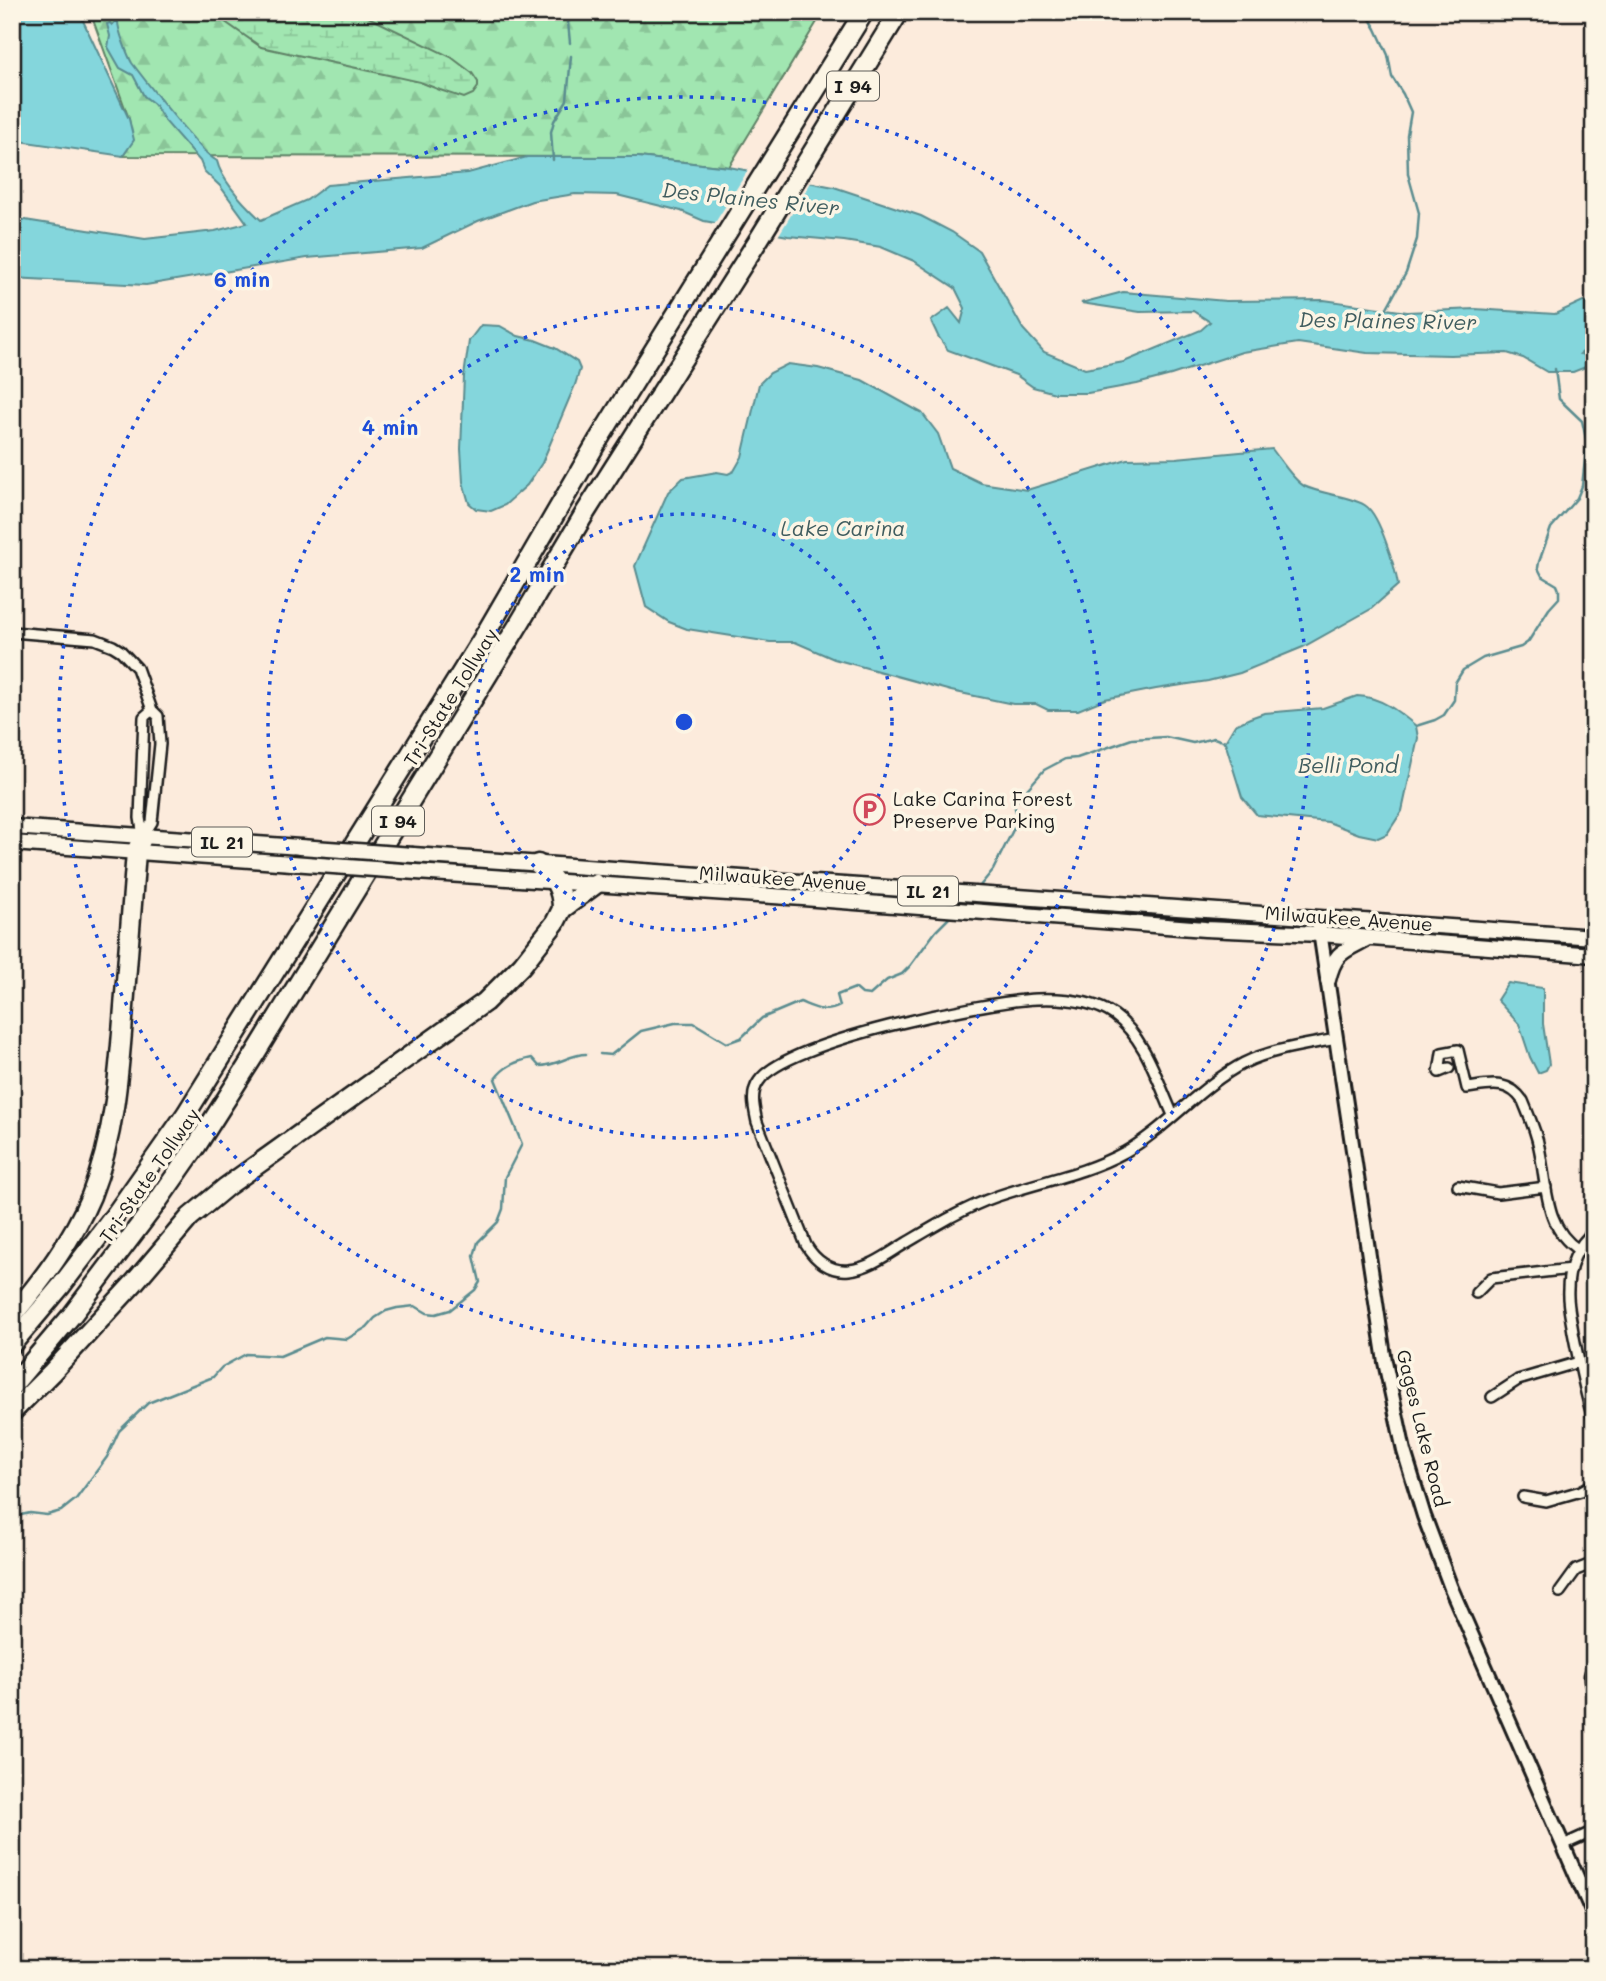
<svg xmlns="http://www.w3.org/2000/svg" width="1606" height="1981" font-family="Mali,sans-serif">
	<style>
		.green { fill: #a1e6b1; stroke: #5e8166; stroke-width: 2 }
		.forest { fill: url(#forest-firs); stroke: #5e8166; stroke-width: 2 }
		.wetland { fill: url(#wetland-marsh); stroke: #5e8166; stroke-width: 2 }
		.water { fill: #84d6dc; stroke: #5a8c8f; stroke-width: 2 }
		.pier { fill: #fcebdc }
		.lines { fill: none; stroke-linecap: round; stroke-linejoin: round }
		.stream { stroke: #5a8c8f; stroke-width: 2.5 }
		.street-casing { stroke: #1c1c1c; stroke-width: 14 }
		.secondary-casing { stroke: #1c1c1c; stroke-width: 18 }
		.primary-casing { stroke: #1c1c1c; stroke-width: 19 }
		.highway-casing { stroke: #1c1c1c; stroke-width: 23 }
		.street { stroke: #fcf5e5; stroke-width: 9 }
		.secondary { stroke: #fcf5e5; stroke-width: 12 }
		.primary { stroke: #fcf5e5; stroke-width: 14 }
		.highway { stroke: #fcf5e5; stroke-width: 18 }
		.primary-bridge-casing { stroke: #1c1c1c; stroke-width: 19; stroke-linecap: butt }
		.primary-bridge { stroke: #fcf5e5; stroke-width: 14 }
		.ring { fill: none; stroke: #1d4ed8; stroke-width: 3.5; stroke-dasharray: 3.5 7 }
		.labels { text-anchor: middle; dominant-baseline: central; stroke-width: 7; stroke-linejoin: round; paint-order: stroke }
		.shield { fill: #fcf5e5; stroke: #5f5d58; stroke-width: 2 }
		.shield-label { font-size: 18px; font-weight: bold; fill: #1c1c1c }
		.street-label { font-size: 19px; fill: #1c1c1c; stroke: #fcf5e5 }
		.poi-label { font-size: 19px; fill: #1c1c1c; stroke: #fcf5e5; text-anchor: start }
		.water-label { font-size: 21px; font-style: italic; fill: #405d5f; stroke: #fcf5e5 }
		.centre { fill: #1d4ed8; stroke: #fcf5e5; stroke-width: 3.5 }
		.ring-label { font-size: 21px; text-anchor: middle; font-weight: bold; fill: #1d4ed8; stroke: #fcf5e5; stroke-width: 7; stroke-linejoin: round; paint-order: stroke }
	</style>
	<defs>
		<pattern id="forest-firs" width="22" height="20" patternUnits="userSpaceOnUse" patternTransform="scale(1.75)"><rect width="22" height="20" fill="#a1e6b1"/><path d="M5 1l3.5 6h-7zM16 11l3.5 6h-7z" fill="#8ac598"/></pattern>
		<pattern id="wetland-marsh" width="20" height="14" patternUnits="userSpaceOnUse" patternTransform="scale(1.75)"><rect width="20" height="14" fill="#a1e6b1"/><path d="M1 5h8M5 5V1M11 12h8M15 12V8" fill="none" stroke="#8ac598"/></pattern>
	</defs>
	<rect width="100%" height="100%" fill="#fcebdc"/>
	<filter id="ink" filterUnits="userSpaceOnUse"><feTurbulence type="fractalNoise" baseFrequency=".0143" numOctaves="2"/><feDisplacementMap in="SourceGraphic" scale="14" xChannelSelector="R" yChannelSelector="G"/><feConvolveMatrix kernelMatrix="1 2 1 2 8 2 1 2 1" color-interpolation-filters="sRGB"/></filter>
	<g filter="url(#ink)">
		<path class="green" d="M422 862 531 871 530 874 419 866Z"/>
		<path class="forest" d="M103 12H823L729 167 638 157 123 156 133 140 129 119 92 17Z"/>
		<path class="wetland" d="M211 12H358L451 57 472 73 478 82V87L473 94 464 98 440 90 420 82 261 47Z"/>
		<path class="water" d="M12 12H79L129 119 134 140 123 156 12 140Z
			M115 22H118C118 30 128 56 132 63 151 88 169 111 190 135 199 145 205 154 217 161 222 182 245 205 261 220L307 200 327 185 468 173 527 157H638L729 167 834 187 921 216 952 232 979 251 1023 329 1044 352 1085 369 1124 362 1201 330 1210 322 1193 311 1140 312 1081 303 1123 292 1226 301 1324 300 1407 312 1475 309 1555 314 1583 301 1594 304V344L1580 354 1593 357V364L1573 372H1547L1523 358 1507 353 1450 355 1367 353 1298 343 1242 352 1171 375 1137 384 1088 393H1055L1033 387 1016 375 948 350 938 336 931 321 949 308 961 323 965 308 955 288 914 261 881 247 844 241 788 236 704 221 681 211 617 195 575 194 532 201 478 221 422 248 307 258 146 285 12 278V218L145 239 215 231 247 223 220 186 204 171 200 161 165 121 154 104 144 96 133 75 120 68 108 47 110 36 107 24 110 23 112 25Z
			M481 325 500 326 518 336 535 340 555 348 577 362 580 369 575 385 542 463 527 485 505 505 491 511 476 509 469 503 463 482 461 449 464 376 469 341Z
			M788 364 818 368 862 380 922 413 938 434 950 468 981 483 1027 490 1127 459 1176 458 1272 449C1280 459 1293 480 1304 486 1320 494 1355 497 1366 506 1380 516 1395 567 1398 585L1371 609 1303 647 1240 673 1208 681 1156 689 1105 699 1078 710H1048L1036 704H1013L951 691 834 659 795 642H770L687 629 669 622 646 607 635 566 668 492 683 478 717 472 728 474 734 471 742 457 759 384 770 373Z
			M1357 696C1381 697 1398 711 1416 726L1418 738 1402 811 1387 834 1378 838 1359 834 1328 822 1257 815 1242 797 1225 742 1235 725 1250 718 1264 713 1323 708Z
			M1508 983 1543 988V1024L1549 1064 1546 1070 1538 1073 1530 1057 1519 1024 1497 1000Z"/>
		<path class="pier" d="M750 167 813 179 777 238 713 226Z"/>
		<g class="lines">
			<path class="stream" d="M1366 12 1376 29 1388 55 1392 77 1403 94 1411 112 1407 135 1408 174 1419 213 1417 239 1406 273 1385 311
				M570 43 568 22 578 12
				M553 160 551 132 554 121 567 100 571 56
				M1416 726 1435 720 1444 715 1454 700 1455 683 1463 670 1483 658 1521 647 1528 642 1549 609 1559 598V590L1557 585 1542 576 1538 568 1539 562 1551 528 1577 498 1582 486 1587 443 1582 421 1559 399 1555 369
				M979 887 993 870 1018 820 1014 804 1044 770 1065 759 1077 758 1132 739 1166 737 1193 743 1214 738 1225 742
				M600 1054 611 1055 641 1031 675 1023H694L727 1043 741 1038 762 1018 800 1002C815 1008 825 1014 840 1006L837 995 855 988 862 994 870 995 887 980 902 974 910 966 936 931 951 916
				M12 1517 30 1513 47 1515 61 1511 76 1499 107 1457 119 1431 148 1403 213 1377 222 1367 246 1354 280 1356 325 1337 347 1339 367 1327 375 1318 386 1311 397 1308 415 1306 427 1313 436 1314 450 1310 475 1290 480 1282 474 1256 478 1242 498 1222 503 1209 505 1177 522 1144 495 1079C504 1066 517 1061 532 1058L539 1066C558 1066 569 1054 586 1054"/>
			<defs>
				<path id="street" d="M12 632 95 639 113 646 121 651 137 668 152 710 158 716 160 744 152 822 143 836
					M143 836 140 818 144 717 152 710
					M1449 1068 1439 1072 1442 1053 1458 1050 1467 1088C1490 1085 1508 1079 1523 1101 1529 1116 1536 1131 1539 1147 1547 1183 1544 1229 1579 1250
					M1173 1115C1158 1082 1145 1037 1114 1015 1092 1000 1063 998 1037 999 987 1001 786 1041 759 1081 750 1093 754 1108 757 1122L806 1245C815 1260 830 1272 849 1270 870 1268 888 1254 906 1243 935 1226 964 1208 995 1197 1038 1182 1085 1174 1125 1152 1167 1128 1200 1086 1244 1063 1272 1049 1306 1045 1336 1039
					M1458 1186 1498 1193 1546 1187
					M1594 1232C1577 1244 1568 1269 1568 1290 1567 1304 1571 1318 1573 1332 1579 1363 1585 1393 1594 1422
					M1476 1293 1491 1278 1571 1269
					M1492 1397 1518 1380 1579 1362
					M1523 1497 1546 1501 1581 1491 1594 1484
					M1560 1592 1576 1570 1594 1563
					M1594 1667C1586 1676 1590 1683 1594 1693
					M1563 1845 1594 1831"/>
				<path id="secondary" d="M1319 925 1385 1362 1404 1451 1424 1516 1451 1588 1594 1916"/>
				<path id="primary" d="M12 827 300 847
					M12 843 292 863
					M413 855 1594 937
					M416 872 803 898 1205 929 1320 934 1594 955
					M1328 980C1335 951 1344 951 1368 938"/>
				<path id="highway" d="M538 864C554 877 562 888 562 909
					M12 1316C43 1279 72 1241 91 1196 115 1135 119 1072 124 1007 128 955 132 904 136 852L143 836
					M12 1344 61 1286 115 1215 186 1114 483 638 597 442 864 12
					M12 1386 72 1315 155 1205 197 1145 255 1054 519 624 585 513 759 239 899 12
					M12 1412 52 1372 133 1284 190 1217 226 1187 485 1002 522 965 555 923 562 909 596 884"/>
			</defs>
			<use href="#street" class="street-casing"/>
			<use href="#secondary" class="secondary-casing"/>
			<use href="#primary" class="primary-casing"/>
			<use href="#highway" class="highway-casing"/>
			<use href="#street" class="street"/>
			<use href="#secondary" class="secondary"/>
			<use href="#primary" class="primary"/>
			<use href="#highway" class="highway"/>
			<defs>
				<path id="primary-bridge" d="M300 847 413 855
					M292 863 416 872"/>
			</defs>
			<use href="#primary-bridge" class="primary-bridge-casing"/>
			<use href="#primary-bridge" class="primary-bridge"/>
		</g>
	</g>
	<g class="ring">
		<circle cx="684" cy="722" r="208"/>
		<circle cx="684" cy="722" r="416"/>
		<circle cx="684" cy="722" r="625"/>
	</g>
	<defs>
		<symbol id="parking-ring" viewBox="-11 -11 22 22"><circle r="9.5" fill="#fcf5e5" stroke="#d1495b" stroke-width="1.5"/><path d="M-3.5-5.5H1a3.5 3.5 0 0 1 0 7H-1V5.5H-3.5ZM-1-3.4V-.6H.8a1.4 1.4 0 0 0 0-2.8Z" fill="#d1495b"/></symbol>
	</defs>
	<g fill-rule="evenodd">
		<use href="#parking-ring" x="852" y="792" width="35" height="35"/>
	</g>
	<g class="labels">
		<g class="shield">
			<rect x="827" y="71.5" width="52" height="29" rx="5"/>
			<rect x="372" y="806.5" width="52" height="29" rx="5"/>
			<rect x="192" y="827.5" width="60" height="29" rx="5"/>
			<rect x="898" y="876.5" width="60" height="29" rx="5"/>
		</g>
		<g class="shield-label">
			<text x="853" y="86">I 94</text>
			<text x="398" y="821">I 94</text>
			<text x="222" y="842">IL 21</text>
			<text x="928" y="891">IL 21</text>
		</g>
		<g class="street-label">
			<text transform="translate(450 697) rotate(-58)">Tri-State Tollway</text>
			<text transform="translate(783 878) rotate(4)">Milwaukee Avenue</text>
			<text transform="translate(1349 918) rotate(4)">Milwaukee Avenue</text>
			<text transform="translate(149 1175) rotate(-55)">Tri-State Tollway</text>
			<text transform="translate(1423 1428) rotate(76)">Gages Lake Road</text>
		</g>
		<g class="poi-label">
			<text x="893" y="798">Lake Carina Forest<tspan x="893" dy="22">Preserve Parking</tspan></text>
		</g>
		<g class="water-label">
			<text transform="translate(751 198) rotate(6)">Des Plaines River</text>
			<text transform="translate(1388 320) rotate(1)">Des Plaines River</text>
			<text x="843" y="527">Lake Carina</text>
			<text x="1348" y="764">Belli Pond</text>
		</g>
	</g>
	<circle cx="684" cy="722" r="10" class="centre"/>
	<g class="ring-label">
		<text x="242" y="287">6 min</text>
		<text x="390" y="435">4 min</text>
		<text x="537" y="582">2 min</text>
	</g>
	<rect width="1606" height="1981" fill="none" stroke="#fcf5e5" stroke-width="42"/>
	<rect x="21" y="21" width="1564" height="1939" fill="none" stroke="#1c1c1c" stroke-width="2.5" filter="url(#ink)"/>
</svg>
